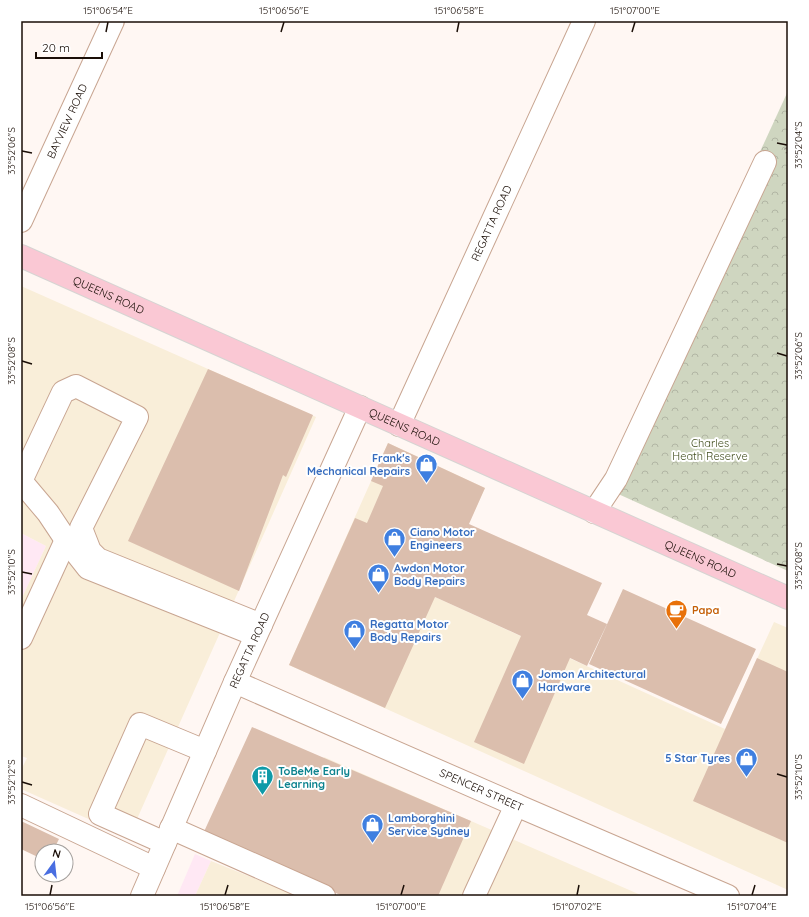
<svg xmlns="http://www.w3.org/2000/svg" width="809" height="917" font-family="Quicksand,sans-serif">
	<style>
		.commercial { fill: #ffe8f4 }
		.industrial { fill: #f9eed9 }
		.forest { fill: url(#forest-crowns) }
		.building { fill: #dbbead }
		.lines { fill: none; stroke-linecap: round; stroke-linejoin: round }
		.minor-casing { stroke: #c8a591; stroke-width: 24 }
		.major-casing { stroke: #d6d4d2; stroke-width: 24 }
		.path { stroke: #887e78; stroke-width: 2.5; stroke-dasharray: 1 3; stroke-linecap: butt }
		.minor { stroke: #fff; stroke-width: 22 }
		.major { stroke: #fac8d4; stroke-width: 22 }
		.ticks { fill: none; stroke: #1a0e07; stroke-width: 1.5 }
		.labels { text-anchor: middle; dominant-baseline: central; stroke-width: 4; stroke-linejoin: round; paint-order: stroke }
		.street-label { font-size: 11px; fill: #1a0e07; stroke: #fff }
		.park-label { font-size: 11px; fill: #424e1f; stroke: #fff }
		.shop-label { font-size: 11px; font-weight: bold; fill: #366cbe; stroke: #fff; text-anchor: start }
		.food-label { font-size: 11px; font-weight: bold; fill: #c56008; stroke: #fff; text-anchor: start }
		.culture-label { font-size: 11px; font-weight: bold; fill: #0d838f; stroke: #fff; text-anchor: start }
		.neatline { fill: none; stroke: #1a0e07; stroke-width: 1.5 }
		.ticks-label { font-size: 10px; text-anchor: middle; fill: #1a0e07 }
	</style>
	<defs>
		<pattern id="forest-crowns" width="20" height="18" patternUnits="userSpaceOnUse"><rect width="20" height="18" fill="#cfd6c0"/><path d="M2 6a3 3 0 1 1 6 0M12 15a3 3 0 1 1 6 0" fill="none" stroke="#b1b6a4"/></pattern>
	</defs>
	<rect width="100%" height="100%" fill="#fff7f3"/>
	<path class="commercial" d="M21 533 46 546 21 600Z
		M195 854 211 861 195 896H177Z"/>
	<path class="industrial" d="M21 286 316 417 129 837 21 789V770L27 758 21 756V600L46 546 21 533Z
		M388 443 485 488 435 597 725 729 774 622 788 628V890L289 665Z
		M324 757 643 896H339V894L276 867Z
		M211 861 298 896H195Z"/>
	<path class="forest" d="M788 91V571L605 488Z"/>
	<path class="building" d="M208 369 313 415 286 477 283 475 239 591 128 541Z
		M388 443 485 488 469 524 602 583 587 615 607 624 587 666 570 658 524 764 474 742 521 636 435 597 385 708 289 665 355 518 367 523 383 486 371 481Z
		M623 589 756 649 721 724 589 664Z
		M757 658 788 672V843L693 801Z
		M252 727 471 821 438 896H343L202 836Z
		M21 821 59 839 53 851H42V859L21 849Z"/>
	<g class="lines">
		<defs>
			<g id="minor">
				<path id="s1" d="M21 221 113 21"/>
				<path id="s2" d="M399 425 584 21"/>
				<path d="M594 512 616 479 765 162"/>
				<path d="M256 635 88 568 66 540 48 513 21 481 63 392 76 386 137 417 81 528 90 551 98 559 261 625"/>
				<path d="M21 638 66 540 78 538"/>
				<path id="s3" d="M235 682 516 805 728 896"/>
				<path d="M21 805 154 868"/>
				<path d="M171 828 324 896"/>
				<path d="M165 843 100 814 140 724 205 751"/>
				<path id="s4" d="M142 896 235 682 360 407"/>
				<path d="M474 896 516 805"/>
			</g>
			<g id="major">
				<path id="s5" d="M21 256 788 598"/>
			</g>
		</defs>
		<use href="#minor" class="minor-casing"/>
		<use href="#major" class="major-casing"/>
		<path class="path" d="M787 153 785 148 788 140"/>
		<use href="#minor" class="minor"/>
		<use href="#major" class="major"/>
	</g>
	<path class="ticks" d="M106 32 108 22M281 32 284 22M457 32 459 22M632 32 635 22M777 143 787 145M22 151 32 153M777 353 787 356M22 361 32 364M777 564 787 566M22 572 32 574M777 774 787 777M22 782 32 785M50 895 52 885M225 895 228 885M401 895 404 885M577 895 579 885M752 895 755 885"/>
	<defs>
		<symbol id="shop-pin" viewBox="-11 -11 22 30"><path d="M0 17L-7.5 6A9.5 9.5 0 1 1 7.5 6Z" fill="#3f7fe0" stroke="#fff"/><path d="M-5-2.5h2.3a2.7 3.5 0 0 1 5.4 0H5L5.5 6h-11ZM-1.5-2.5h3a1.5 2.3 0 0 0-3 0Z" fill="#fff"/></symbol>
		<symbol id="cafe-pin" viewBox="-11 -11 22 30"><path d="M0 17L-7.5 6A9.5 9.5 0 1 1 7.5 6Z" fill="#e8710a" stroke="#fff"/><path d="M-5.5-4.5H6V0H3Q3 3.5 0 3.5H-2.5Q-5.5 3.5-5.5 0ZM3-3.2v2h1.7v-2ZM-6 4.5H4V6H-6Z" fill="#fff"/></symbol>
		<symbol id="building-pin" viewBox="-11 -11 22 30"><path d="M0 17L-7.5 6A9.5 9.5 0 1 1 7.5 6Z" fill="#0f9aa8" stroke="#fff"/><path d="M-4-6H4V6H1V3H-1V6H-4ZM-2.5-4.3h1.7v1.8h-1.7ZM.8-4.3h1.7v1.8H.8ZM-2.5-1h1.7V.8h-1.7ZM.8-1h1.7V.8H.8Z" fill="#fff"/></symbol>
	</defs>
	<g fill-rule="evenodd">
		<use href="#shop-pin" x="414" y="452" width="25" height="34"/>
		<use href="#shop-pin" x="382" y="526" width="25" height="34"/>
		<use href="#shop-pin" x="366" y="562" width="25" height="34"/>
		<use href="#cafe-pin" x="664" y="598" width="25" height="34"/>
		<use href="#shop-pin" x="342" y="618" width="25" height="34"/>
		<use href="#shop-pin" x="510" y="668" width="25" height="34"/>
		<use href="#shop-pin" x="734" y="746" width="25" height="34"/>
		<use href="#building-pin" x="250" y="764" width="25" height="34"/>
		<use href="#shop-pin" x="360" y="812" width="25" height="34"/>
	</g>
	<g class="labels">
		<g class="street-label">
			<text stroke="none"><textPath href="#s1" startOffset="110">BAYVIEW ROAD</textPath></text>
			<text stroke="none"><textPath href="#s2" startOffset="222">REGATTA ROAD</textPath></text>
			<text stroke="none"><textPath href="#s5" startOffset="96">QUEENS ROAD</textPath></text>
			<text stroke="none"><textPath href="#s5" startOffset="420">QUEENS ROAD</textPath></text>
			<text stroke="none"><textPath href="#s5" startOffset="744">QUEENS ROAD</textPath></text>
			<text stroke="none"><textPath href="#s4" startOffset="268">REGATTA ROAD</textPath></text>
			<text stroke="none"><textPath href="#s3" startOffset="269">SPENCER STREET</textPath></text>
		</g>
		<g class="park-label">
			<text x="710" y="443">Charles<tspan x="710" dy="13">Heath Reserve</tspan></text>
		</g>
		<g class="shop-label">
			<text x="410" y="458" text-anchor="end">Frank's<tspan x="410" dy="13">Mechanical Repairs</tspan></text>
			<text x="410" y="532">Ciano Motor<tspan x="410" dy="13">Engineers</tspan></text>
			<text x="394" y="568">Awdon Motor<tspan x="394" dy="13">Body Repairs</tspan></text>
			<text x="370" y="624">Regatta Motor<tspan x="370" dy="13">Body Repairs</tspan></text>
			<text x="538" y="674">Jomon Architectural<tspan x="538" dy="13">Hardware</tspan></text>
			<text x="730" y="758" text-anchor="end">5 Star Tyres</text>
			<text x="388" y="818">Lamborghini<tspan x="388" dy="13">Service Sydney</tspan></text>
		</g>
		<g class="food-label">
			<text x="692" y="610">Papa</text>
		</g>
		<g class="culture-label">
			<text x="278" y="771">ToBeMe Early<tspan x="278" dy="13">Learning</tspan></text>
		</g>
	</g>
	<rect width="809" height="917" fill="none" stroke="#ffffff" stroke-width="44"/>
	<g transform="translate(54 863) rotate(15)"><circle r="19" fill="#ffffff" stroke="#a39f9c"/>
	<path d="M0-3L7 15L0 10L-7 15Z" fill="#496ee1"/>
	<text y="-6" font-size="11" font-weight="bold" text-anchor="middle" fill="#1a0e07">N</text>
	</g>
	<path d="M36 52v6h66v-6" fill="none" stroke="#1a0e07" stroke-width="2"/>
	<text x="42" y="52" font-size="12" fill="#1a0e07" stroke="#ffffff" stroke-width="3" paint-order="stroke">20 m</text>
	<rect x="22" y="22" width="765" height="873" class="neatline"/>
	<g class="ticks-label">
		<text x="108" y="14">151°06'54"E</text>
		<text x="284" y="14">151°06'56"E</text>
		<text x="459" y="14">151°06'58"E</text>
		<text x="635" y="14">151°07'00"E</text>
		<text transform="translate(798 145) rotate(-90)" y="4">33°52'04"S</text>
		<text transform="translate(11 151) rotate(-90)" y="4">33°52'06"S</text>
		<text transform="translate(798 356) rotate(-90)" y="4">33°52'06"S</text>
		<text transform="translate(11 361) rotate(-90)" y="4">33°52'08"S</text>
		<text transform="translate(798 566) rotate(-90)" y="4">33°52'08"S</text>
		<text transform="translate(11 572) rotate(-90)" y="4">33°52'10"S</text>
		<text transform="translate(798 777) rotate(-90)" y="4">33°52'10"S</text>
		<text transform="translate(11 782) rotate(-90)" y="4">33°52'12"S</text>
		<text x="50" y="910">151°06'56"E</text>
		<text x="225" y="910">151°06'58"E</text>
		<text x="401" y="910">151°07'00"E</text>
		<text x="577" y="910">151°07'02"E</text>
		<text x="752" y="910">151°07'04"E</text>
	</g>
</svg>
